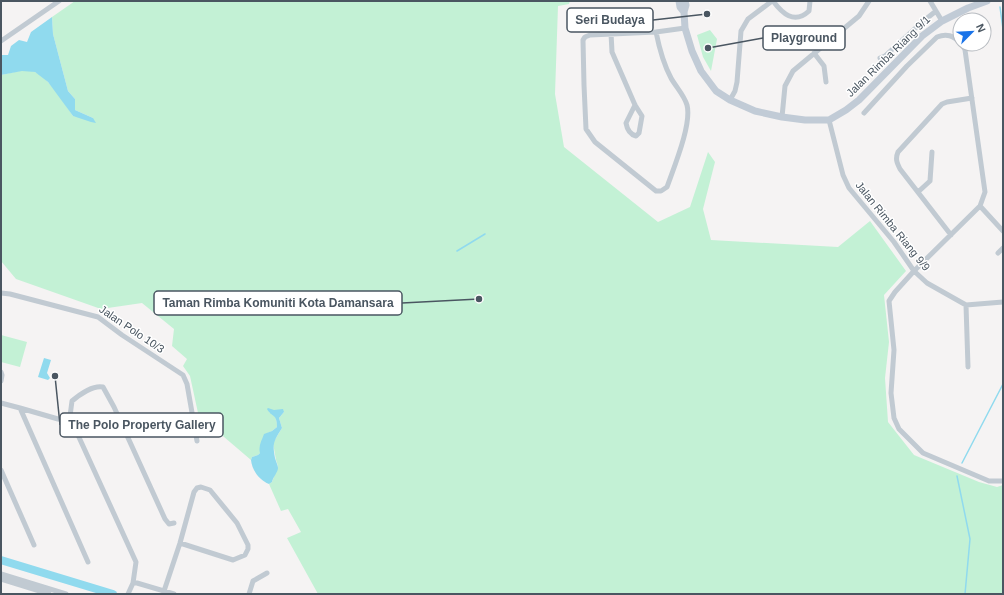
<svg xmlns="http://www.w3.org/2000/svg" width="1004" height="595" font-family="Helvetica,sans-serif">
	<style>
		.green { fill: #c3f1d5 }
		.water { fill: #90daee }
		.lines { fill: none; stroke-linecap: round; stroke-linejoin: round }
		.stream { stroke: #90daee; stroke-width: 1.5 }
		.river { stroke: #90daee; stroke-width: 8 }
		.street { stroke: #c1cad2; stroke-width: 5 }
		.secondary { stroke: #c1cbd6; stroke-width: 7 }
		.labels { text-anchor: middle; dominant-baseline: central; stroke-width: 3; stroke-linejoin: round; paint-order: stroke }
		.street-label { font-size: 11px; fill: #4a5661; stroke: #fff }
		.leader { fill: none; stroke: #4a5661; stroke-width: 1.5 }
		.callout-dot { fill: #4a5661; stroke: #fff; stroke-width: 1.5 }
		.callout { fill: #fff; stroke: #4a5661; stroke-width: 1.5 }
		.callout-label { font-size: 12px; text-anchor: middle; font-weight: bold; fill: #4a5661 }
	</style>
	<rect width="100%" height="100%" fill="#f5f3f3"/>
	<path class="green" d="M75 1H570L569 4 558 6 555 94 564 147 658 222 690 207 708 152 715 162 703 209 711 240 838 247 870 221 906 271 884 295 889 342 885 378 888 422 914 455 979 482 997 487 1003 485V594H318L287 538 301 532 288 509 281 511 269 484 272 482 278 466 276 460 273 443 282 428 279 418 284 412H269C276 415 277 419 277 427L272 431 268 433 260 453 258 455 252 457 251 460 210 425 206 438 203 436 190 376 183 366 187 359 172 346 174 329 142 303 101 309 16 279 1 261V75C11 73 25 68 35 72 48 77 65 104 73 116L93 118 75 110V99L68 91 53 34 52 17Z
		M710 30 717 39 711 71 703 57 697 35Z
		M1 335 27 342 20 367 1 362Z"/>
	<path class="water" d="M52 17 53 34 68 91 75 99V110L93 118 96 123 91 122 73 116 48 82 35 72 22 71 1 75V55H8L11 46 19 40 27 42 31 32Z
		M44 358 51 360 47 373 50 378 48 380 38 377Z
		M268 408 274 410 283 409 284 412 279 418 282 428C274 441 272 443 275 458 276 462 278 465 278 468 278 472 273 477 272 482L269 484C259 480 252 470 251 460L252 457 258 455 260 453C258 446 262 440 264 434L272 431 277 427C277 413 272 418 267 409Z"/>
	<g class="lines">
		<path class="stream" d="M1000 7 1003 29
			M457 251 485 234
			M962 463 1003 384
			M957 476 970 539 965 594"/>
		<path class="river" d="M1 560 113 594"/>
		<path class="street" d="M773 1C782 13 794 25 809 11L810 1
			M930 1 942 21
			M656 32C659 47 664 65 671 78 676 87 684 95 687 105 692 124 674 167 667 187L661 191H656L595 142 586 129 584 85 583 40 585 37 590 35Z
			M656 32 685 28
			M611 33 612 52 635 105 642 116 639 133 636 136C629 134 627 129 626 123L635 105
			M1 41 59 1
			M962 44 965 50 985 192 980 206 914 271 895 292 889 301 894 350 891 393 894 418 899 429 923 453 989 481H1003
			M814 53 824 66 826 82
			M880 58 885 56 921 23 936 11
			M730 100 735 91 737 82 741 31 748 19 772 1
			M864 113 907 66 937 37C947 33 953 36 960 42
			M782 117 785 86 793 71 859 16 869 1
			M829 120 843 175 849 188 894 242 914 271 927 283 966 305 1003 302
			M918 192 930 181 932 152
			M980 206 1003 231
			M951 235 900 169C897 163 895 159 898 152L942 104 947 102 972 98
			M998 253 1003 248
			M1 293 10 294 98 317 122 335 183 375 187 384 197 441
			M966 305 968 367
			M1 372 2 375 1 381
			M1 403 20 408 88 562
			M20 408 58 419 66 420
			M70 416 72 401C79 395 93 385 103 387L114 407 165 519 169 524 174 523
			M72 422 136 562 133 583
			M1 470 34 545
			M1 574 66 594
			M1 579 49 594
			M164 591 180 543 194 492 197 488 201 487 210 490 237 523 248 545V549L245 555 233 560 180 543
			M128 594 133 583H137L174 594
			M249 594 253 581 267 573"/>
		<path class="secondary" d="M679 1 680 7 684 12
			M685 1 686 5 684 12 685 28 692 51 701 71 716 91 730 100 755 111 782 117 805 120H829L846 110 859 100 922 36 942 21 968 8 987 1"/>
	</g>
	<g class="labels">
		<g class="street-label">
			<text transform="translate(888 56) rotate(-44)">Jalan Rimba Riang 9/1</text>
			<text transform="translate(893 226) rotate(51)">Jalan Rimba Riang 9/9</text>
			<text transform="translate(132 329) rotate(34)">Jalan Polo 10/3</text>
		</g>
	</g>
	<path class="leader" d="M707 14L653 20M708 48L763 38M479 299L402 303M55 376L60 425"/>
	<g class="callout-dot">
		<circle cx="707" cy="14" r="4"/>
		<circle cx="708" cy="48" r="4"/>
		<circle cx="479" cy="299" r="4"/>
		<circle cx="55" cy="376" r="4"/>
	</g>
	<g class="callout">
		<rect x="567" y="8" width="86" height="24" rx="4"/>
		<rect x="763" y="26" width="82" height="24" rx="4"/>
		<rect x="154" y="291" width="248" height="24" rx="4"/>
		<rect x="60" y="413" width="163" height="24" rx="4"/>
	</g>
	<g class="callout-label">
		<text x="610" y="24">Seri Budaya</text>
		<text x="804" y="42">Playground</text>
		<text x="278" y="307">Taman Rimba Komuniti Kota Damansara</text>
		<text x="142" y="429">The Polo Property Gallery</text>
	</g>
	<rect width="1004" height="595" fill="none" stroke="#4a5661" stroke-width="4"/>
	<g transform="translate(972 32) rotate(66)"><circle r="19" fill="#ffffff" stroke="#b7bbc0"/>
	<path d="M0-3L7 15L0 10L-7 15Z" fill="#1a73e8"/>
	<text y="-6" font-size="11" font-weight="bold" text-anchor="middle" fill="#4a5661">N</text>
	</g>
</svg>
